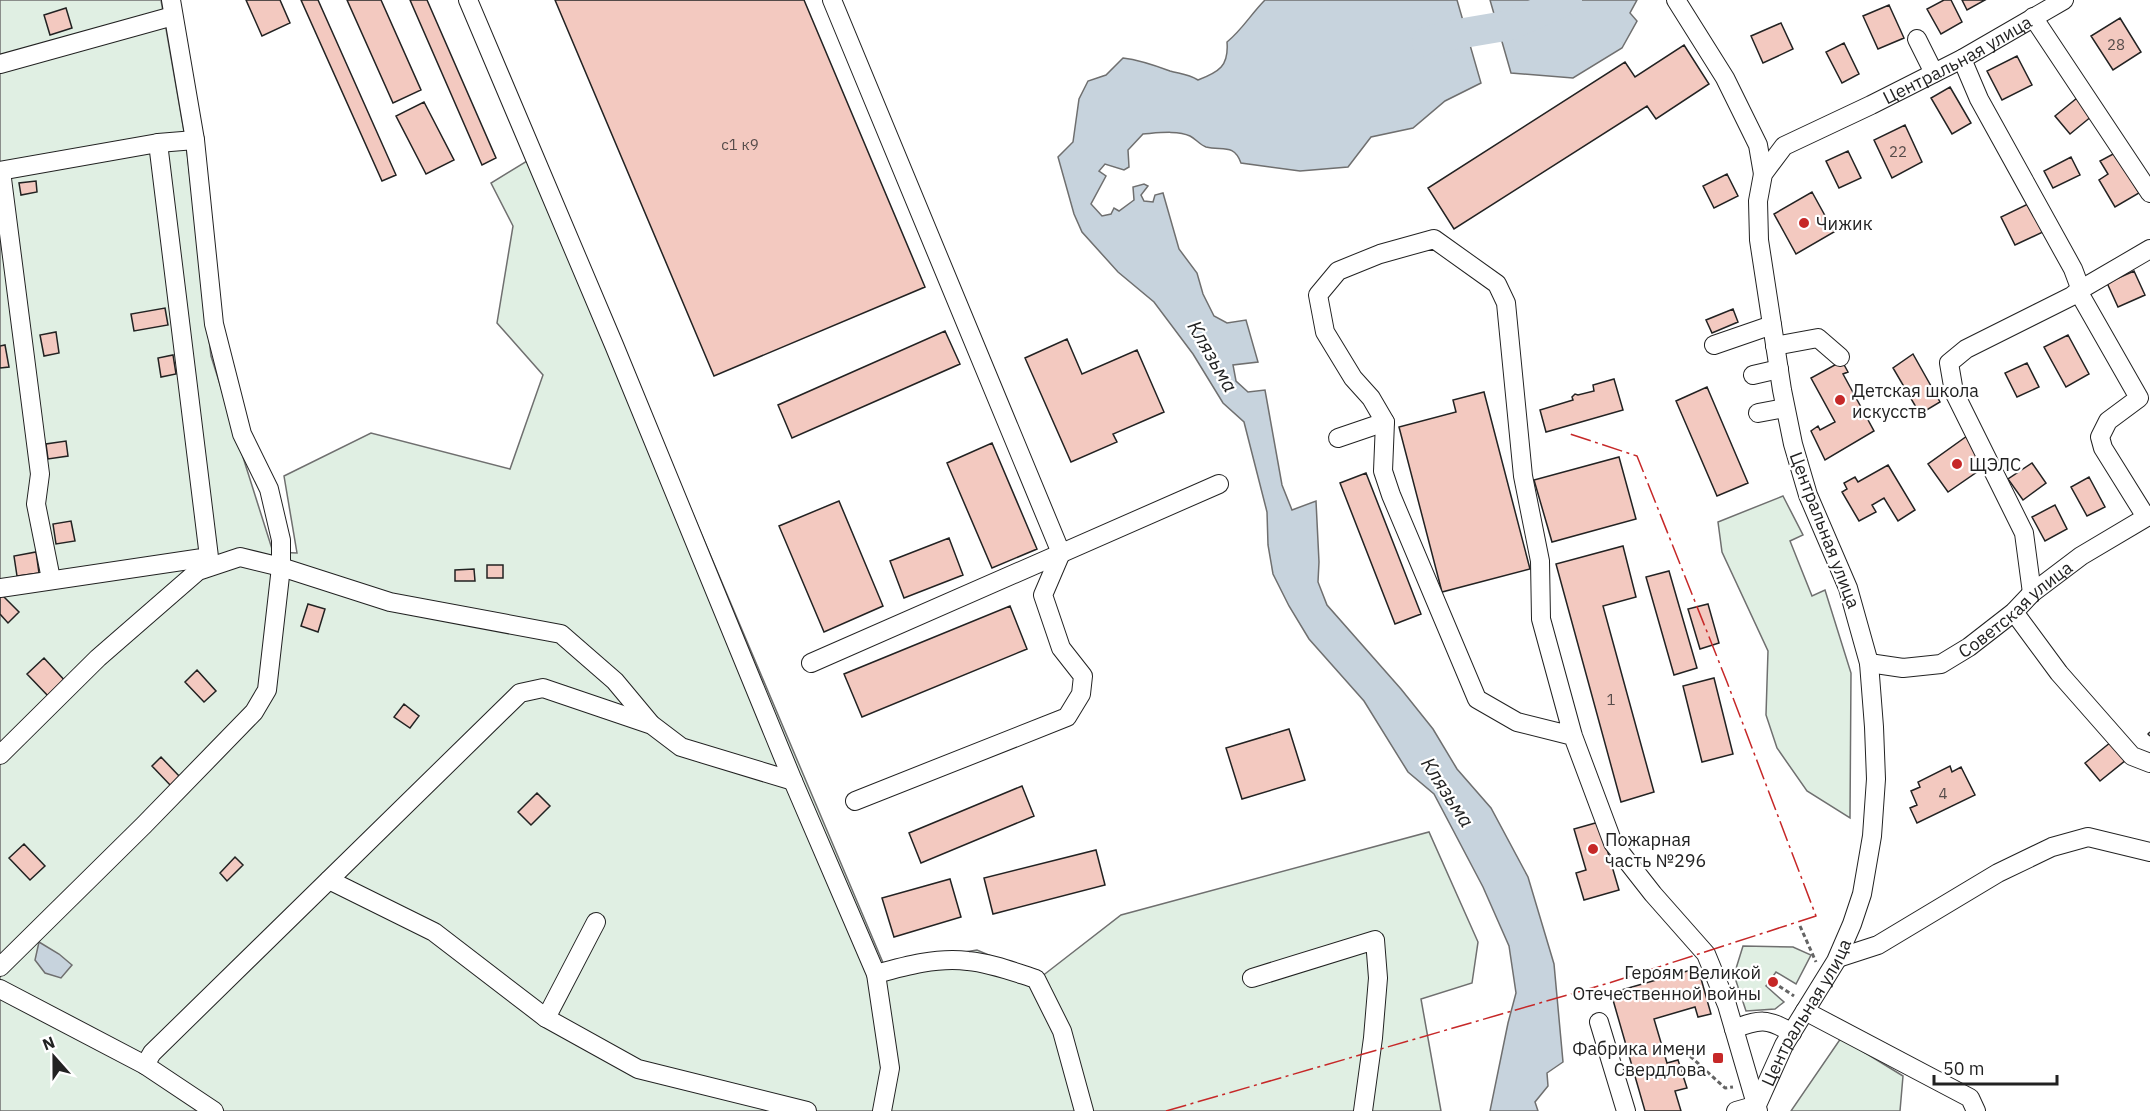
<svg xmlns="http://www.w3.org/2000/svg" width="2150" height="1111" font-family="'IBM Plex Sans',sans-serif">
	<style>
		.green { fill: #e0efe3; stroke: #6f6f6f; stroke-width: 1.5 }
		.water { fill: #c7d3dd; stroke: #6f6f6f; stroke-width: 1.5 }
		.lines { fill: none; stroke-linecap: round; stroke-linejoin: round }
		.river { stroke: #c7d3dd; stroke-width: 30 }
		.building { fill: #f3c9c0; stroke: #222; stroke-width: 1.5 }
		.minor-casing { stroke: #222; stroke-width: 20 }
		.path { stroke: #646464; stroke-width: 3; stroke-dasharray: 4.5 3; stroke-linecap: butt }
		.minor { stroke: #fff; stroke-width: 18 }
		.fence { stroke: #222; stroke-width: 1.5; stroke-dasharray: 8 3; stroke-linecap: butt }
		.power { stroke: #c62828; stroke-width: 1.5; stroke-dasharray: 21 4.5 3 4.5; stroke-linecap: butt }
		.poi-dot { fill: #c62828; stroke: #fff; stroke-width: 2 }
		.labels { text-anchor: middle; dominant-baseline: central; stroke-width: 4.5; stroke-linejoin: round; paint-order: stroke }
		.number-label { font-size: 15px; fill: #564c4a }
		.street-label { font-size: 18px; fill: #222; stroke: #fff }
		.poi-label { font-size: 18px; fill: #222; stroke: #fff; text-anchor: start }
		.water-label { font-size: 20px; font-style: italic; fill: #222; stroke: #fff }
	</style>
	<rect width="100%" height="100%" fill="#fff"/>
	<path class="green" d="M0 0H161L186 143 211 356 273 552 297 553 284 476 371 433 510 469 543 375 497 323 513 226 491 183 540 153 884 965 977 950 1041 977 1121 915 1429 832 1478 942 1472 983 1421 999 1441 1111H0Z
		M1783 496 1803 535 1790 541 1812 596 1825 590 1851 673 1850 818 1807 791 1777 748 1766 715 1768 651 1722 552 1718 522Z
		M1743 946 1793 947 1811 955 1796 984 1776 972 1766 986 1784 1002 1775 1009 1746 1011 1734 975Z
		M1841 1038 1903 1076 1900 1111H1791Z"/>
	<path class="water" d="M1265 0H1457L1481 83 1445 101 1413 128 1371 137 1348 167 1300 171 1241 163C1234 143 1222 151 1206 147 1200 145 1196 139 1190 136 1178 130 1157 133 1143 134L1128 150 1129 167 1124 170 1105 164 1099 171 1106 176 1091 204 1102 216 1111 214 1114 208 1119 211 1134 200 1133 187 1144 184 1148 186 1141 195 1144 201 1153 202 1155 195 1163 193 1179 249 1197 273 1203 294 1214 316 1227 323 1246 320 1258 362 1233 365 1236 381 1248 392 1265 390 1282 485 1292 510 1316 501 1319 562 1318 582 1327 605 1401 689 1433 729 1457 769 1491 808 1528 877 1554 964 1563 1062 1547 1073 1548 1086 1535 1102 1538 1111H1490L1508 1023 1516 993 1509 946 1483 887 1434 794 1408 772 1364 701 1309 639 1289 606 1273 574 1268 545 1267 512 1244 422 1223 403 1193 354 1154 302 1118 272 1082 232 1074 214 1058 157 1073 142 1079 99 1088 81 1106 75 1123 58C1140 60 1154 65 1170 71 1181 74 1188 74 1198 80 1219 72 1229 66 1227 42 1242 30 1251 14 1265 0Z
		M1490 0H1637L1630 13 1637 21 1622 48 1573 78 1511 73Z
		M39 942 59 954 72 965 61 978 45 973 35 960Z"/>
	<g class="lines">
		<path class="river" d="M1427 42 1452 35 1511 25 1567 0"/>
	</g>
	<path class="building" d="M246 0H280L290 23 262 36Z
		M301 0H318L396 175 382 181Z
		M347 0H381L421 90 393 103Z
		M410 0H427L496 158 482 165Z
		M555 0H804L925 287 714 376Z
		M1944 0H1951L1962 22 1941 34 1927 9Z
		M1962 0H1985L1967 10Z
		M1889 5 1904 38 1878 49 1863 16Z
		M66 8 72 28 50 35 44 15Z
		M2120 18 2141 52 2113 70 2091 36Z
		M1781 23 1793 49 1763 63 1751 36Z
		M1844 43 1859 74 1842 83 1826 52Z
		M1684 45 1709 84 1656 119 1647 106 1454 229 1428 188 1625 62 1635 77Z
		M2017 56 2032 85 2002 100 1987 71Z
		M1950 87 1971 123 1952 134 1931 98Z
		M2077 98 2092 116 2070 134 2055 116Z
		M424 102 454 160 426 174 396 116Z
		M1905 125 1922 162 1892 178 1874 140Z
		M1848 151 1861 178 1839 188 1826 161Z
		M2115 153 2139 193 2115 207 2099 180 2108 174 2100 161Z
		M2071 157 2080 175 2053 188 2044 171Z
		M1727 174 1738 196 1714 208 1703 186Z
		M36 181 37 192 21 195 19 183Z
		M1812 192 1834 232 1796 254 1774 214Z
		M2030 203 2043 232 2015 245 2001 217Z
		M2134 271 2145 295 2118 307 2107 283Z
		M165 308 168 325 134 331 131 314Z
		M1733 309 1738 322 1712 333 1706 320Z
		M945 331 960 364 792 438 778 405Z
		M56 332 59 353 44 356 40 335Z
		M2068 335 2089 374 2066 387 2044 347Z
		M1067 339 1082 374 1137 350 1164 412 1113 434 1117 442 1071 462 1025 358Z
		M5 345 9 367 0 368V346Z
		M1913 354 1940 402 1920 414 1893 368Z
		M173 355 176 374 161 377 158 358Z
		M1842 361 1848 372 1843 374 1874 431 1825 460 1811 431 1818 426 1820 430 1835 422 1811 378Z
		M2027 363 2039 387 2017 397 2005 373Z
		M1614 379 1623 410 1546 432 1540 410 1573 400 1572 397 1575 394 1578 395 1594 391 1593 385Z
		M1707 387 1748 483 1717 496 1676 401Z
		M1484 392 1530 569 1442 592 1399 427 1456 412 1453 400Z
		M1967 436 1987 465 1948 492 1928 464Z
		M66 441 68 456 48 459 46 444Z
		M992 443 1037 549 992 568 947 463Z
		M1619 457 1636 519 1552 542 1534 480Z
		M2032 463 2046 483 2023 500 2008 479Z
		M1888 465 1915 510 1898 521 1884 498 1872 505 1876 512 1859 521 1842 492 1847 489 1844 483 1855 477 1858 482Z
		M1366 473 1421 614 1395 624 1340 483Z
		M2089 477 2105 507 2087 516 2071 487Z
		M839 501 883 606 824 632 779 526Z
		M2055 505 2067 529 2045 541 2032 517Z
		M71 521 75 541 56 544 53 524Z
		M949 538 963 575 904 598 890 561Z
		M1623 546 1636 597 1603 606 1654 792 1621 802 1556 564Z
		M36 552 39 573 17 576 14 556Z
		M487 565H503V578H487Z
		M474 569 475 581H455V570Z
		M1669 571 1697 668 1674 675 1646 577Z
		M2 595 19 612 8 623 0 614V596Z
		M308 604 325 609 318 632 301 626Z
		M1708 604 1719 643 1700 649 1688 609Z
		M1010 606 1027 649 862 717 844 674Z
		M44 658 67 683 50 698 27 674Z
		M197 670 216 691 204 702 185 682Z
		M1714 678 1733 754 1702 762 1683 686Z
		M404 704 419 716 410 728 394 717Z
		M1289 729 1305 780 1242 799 1226 748Z
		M2116 738 2131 756 2100 781 2085 763Z
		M161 757 180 777 171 786 152 766Z
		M1950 766 1952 772 1961 767 1975 795 1917 823 1910 808 1917 805 1911 791 1920 787 1918 782Z
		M1022 786 1034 816 921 863 909 833Z
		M537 793 550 806 531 825 518 812Z
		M1599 822 1619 890 1584 900 1576 873 1586 870 1574 829Z
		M24 844 45 866 30 880 9 858Z
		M1096 850 1105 885 993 914 984 878Z
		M235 857 243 865 227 881 220 873Z
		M950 879 961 917 894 937 882 898Z
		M1698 968 1711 1014 1698 1017 1695 1007 1654 1019 1667 1063 1678 1060 1687 1088 1675 1091 1681 1111H1645L1611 993Z"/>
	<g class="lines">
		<defs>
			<g id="minor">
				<path d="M468 0 614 345 793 781 876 974 890 1068 882 1111"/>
				<path d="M832 0 1061 553 1043 595 1061 648 1083 676 1081 694 1067 717 855 801"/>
				<path d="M1676 0 1725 78 1758 145 1763 174"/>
				<path d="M2033 17 2150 193"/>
				<path d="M1917 39 1934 73"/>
				<path d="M1962 59 1979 99 2073 269 2079 285 2078 291 2072 296 1966 349 1949 363 1954 392 2024 533 2032 593"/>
				<path d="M0 64 173 16"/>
				<path d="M0 171 158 143 195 140"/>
				<path d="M1 171 40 474 36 504 51 579"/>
				<path d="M1714 345 1772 325"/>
				<path d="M1775 346 1818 338 1840 357"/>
				<path d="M1753 375 1779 369"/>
				<path d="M1758 413 1785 408"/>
				<path d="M1338 438 1385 422"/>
				<path d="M2146 517 2103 448 2100 437 2108 421 2139 398 2078 291 2150 249"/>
				<path d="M0 588 209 557 158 143"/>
				<path d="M2014 612 2059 673 2132 756 2150 763"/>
				<path d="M811 663 1219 484"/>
				<path id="s1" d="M1869 663 1903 668 1941 664 1969 647 2014 612 2032 593 2081 556 2150 515"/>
				<path d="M1573 736 1517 722 1477 699 1391 495 1383 471 1385 422 1371 398 1353 378 1325 332 1318 295 1338 271 1380 254 1434 239 1497 284 1506 303 1523 476 1540 561 1541 619 1573 736 1613 843 1653 894 1706 954 1727 1005 1758 1111"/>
				<path d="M0 755 98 658 198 571 240 557 281 567 390 602 561 634 615 681 650 723"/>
				<path d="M329 880 434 932 546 1018 638 1069 807 1111"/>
				<path d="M1838 958 1878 945 1998 873 2052 847 2088 837 2150 852"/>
				<path d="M0 967 144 825 254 712 267 690 281 567V540L269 489 242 434 214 324 195 140 171 0"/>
				<path d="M876 974C905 966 937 957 968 961 991 963 1014 972 1036 979L1062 1031 1084 1111"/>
				<path d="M1252 978 1375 940 1378 978 1373 1038 1363 1111"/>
				<path d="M0 989 145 1065 214 1111"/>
				<path d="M1805 1011 1970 1098 1976 1111"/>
				<path d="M546 1018 596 922"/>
				<path d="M1599 1022 1626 1111"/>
				<path d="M1734 1029C1759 1019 1768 1018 1792 1033"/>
				<path d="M145 1065 152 1053 520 693 543 688 652 725 681 747 793 781"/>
				<path id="s2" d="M1757 1105 1784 1045 1836 961 1852 924 1862 894 1872 836 1876 779 1874 727 1869 663 1848 588 1808 495 1793 444 1782 390 1759 240 1758 201 1763 174 1784 146 1871 105 1962 59 2064 0"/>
				<path d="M1736 1111 1757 1105"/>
			</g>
		</defs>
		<use href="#minor" class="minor-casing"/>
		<path class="path" d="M1800 926 1816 962
			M1773 982 1794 996
			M1679 1046 1725 1088 1733 1087"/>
		<use href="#minor" class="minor"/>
		<path class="fence" d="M2150 732 2148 734 2150 736"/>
		<path class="power" d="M1166 1111 1609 983 1816 916 1727 682 1637 456 1570 434"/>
	</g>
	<g class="poi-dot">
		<circle cx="1804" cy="223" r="6"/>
		<circle cx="1840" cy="400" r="6"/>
		<circle cx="1957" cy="464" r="6"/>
		<circle cx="1593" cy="849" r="6"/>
		<circle cx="1773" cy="982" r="6"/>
		<rect x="1712" y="1052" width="12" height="12" rx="3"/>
	</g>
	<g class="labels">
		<g class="number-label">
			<text x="2116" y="44">28</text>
			<text x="740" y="144">с1 к9</text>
			<text x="1898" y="151">22</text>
			<text x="1611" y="699">1</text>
			<text x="1943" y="793">4</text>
		</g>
		<g class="street-label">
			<text stroke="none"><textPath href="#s2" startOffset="1203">Центральная улица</textPath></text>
			<text transform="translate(1825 530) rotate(69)">Центральная улица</text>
			<text stroke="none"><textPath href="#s1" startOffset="165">Советская улица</textPath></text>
			<text stroke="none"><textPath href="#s2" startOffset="105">Центральная улица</textPath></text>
		</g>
		<g class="poi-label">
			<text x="1816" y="223">Чижик</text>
			<text x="1852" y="390">Детская школа<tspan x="1852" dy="21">искусств</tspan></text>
			<text x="1969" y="464">ЩЭЛС</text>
			<text x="1605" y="839">Пожарная<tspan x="1605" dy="21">часть №296</tspan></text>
			<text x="1761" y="972" text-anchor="end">Героям Великой<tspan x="1761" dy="21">Отечественной войны</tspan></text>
			<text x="1706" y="1048" text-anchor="end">Фабрика имени<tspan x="1706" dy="21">Свердлова</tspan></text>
		</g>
		<g class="water-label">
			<text transform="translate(1213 356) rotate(60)">Клязьма</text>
			<text transform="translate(1448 792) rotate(57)">Клязьма</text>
		</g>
	</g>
	<g transform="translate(54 1057) rotate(339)" stroke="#ffffff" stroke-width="4.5" paint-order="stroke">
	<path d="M0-4.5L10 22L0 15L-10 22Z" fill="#222222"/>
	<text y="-9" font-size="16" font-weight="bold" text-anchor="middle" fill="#222222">N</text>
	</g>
	<path d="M1934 1075v9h123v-9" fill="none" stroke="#222222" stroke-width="3"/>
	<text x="1943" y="1075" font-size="18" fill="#222222" stroke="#ffffff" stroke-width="4.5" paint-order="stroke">50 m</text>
</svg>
